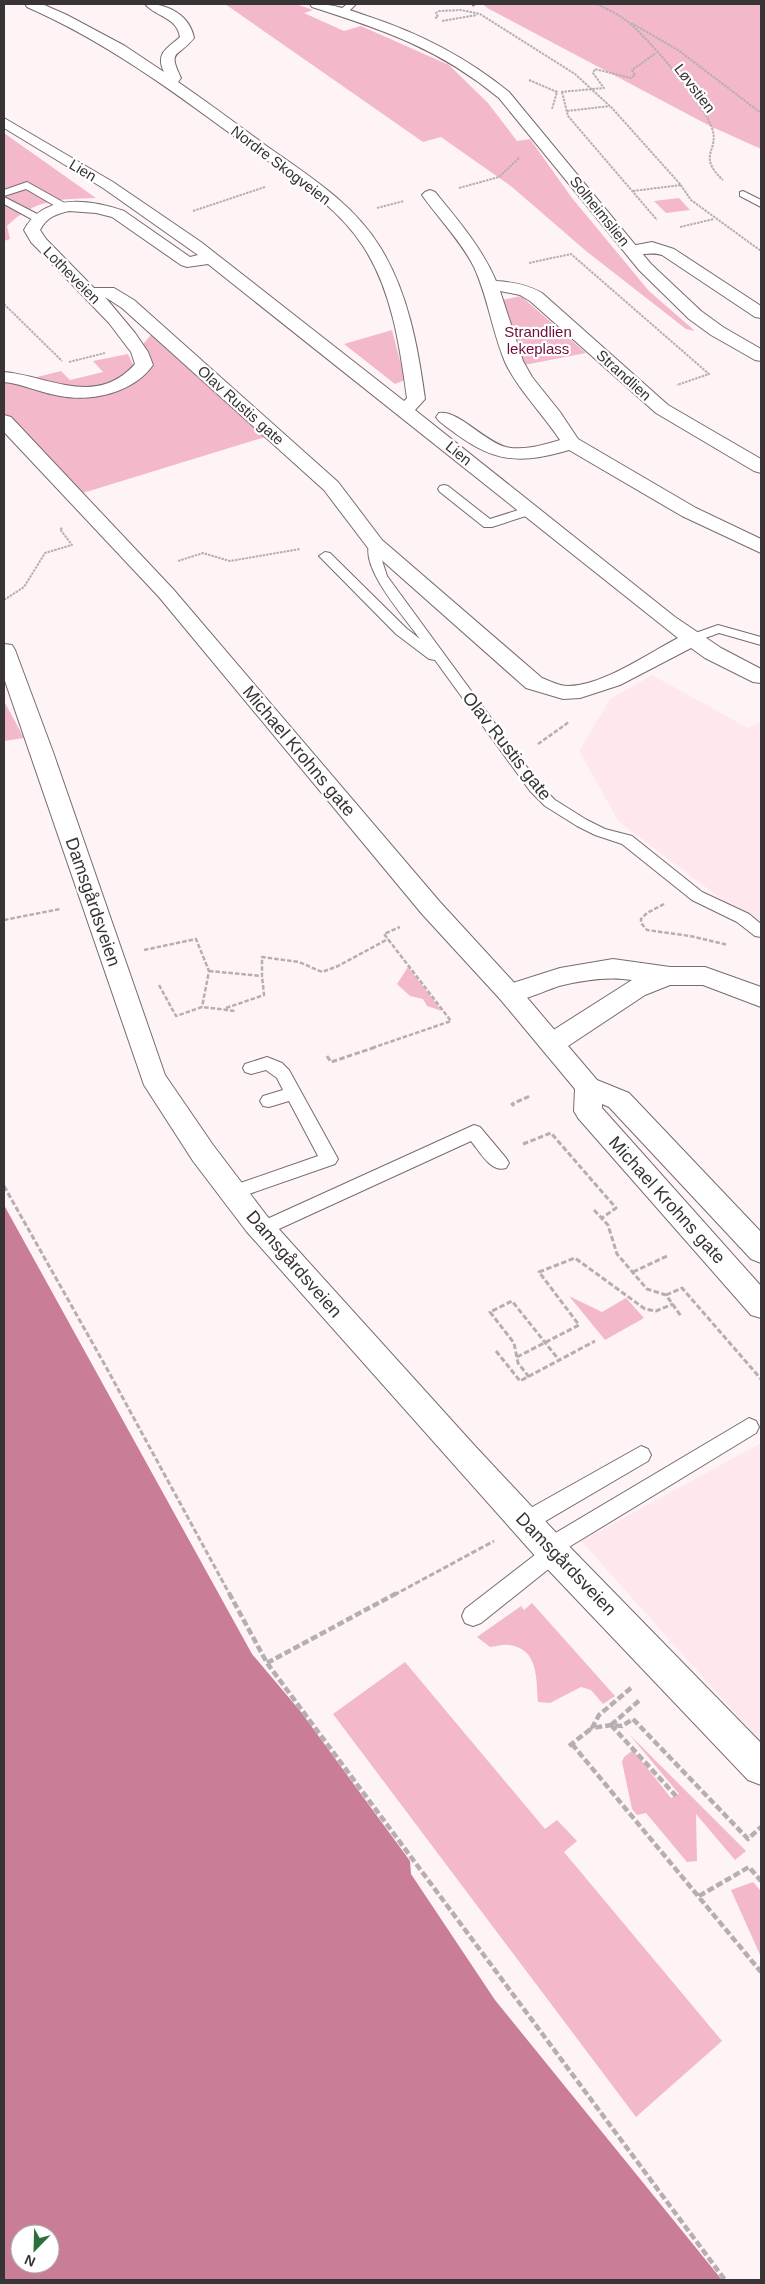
<svg xmlns="http://www.w3.org/2000/svg" width="765" height="2284" font-family="Arial,sans-serif">
	<style>
		.built { fill: #fee8ee }
		.green { fill: #f3b9cb }
		.water { fill: #ca7d97; fill-rule: evenodd }
		.lines { fill: none; stroke-linecap: round; stroke-linejoin: round }
		.stream { fill: #ca7d97; fill-rule: evenodd }
		.service-casing { stroke: #776c6f; stroke-width: 2 }
		.minor-casing { stroke: #776c6f; stroke-width: 2 }
		.tertiary-casing { stroke: #776c6f; stroke-width: 2 }
		.primary-casing { stroke: #776c6f; stroke-width: 2 }
		.path-far3 { stroke: #b6aeb0; stroke-width: 2; stroke-dasharray: 2.5 1; stroke-linecap: butt }
		.path-far2 { stroke: #b6aeb0; stroke-width: 2.5; stroke-dasharray: 4.5 2; stroke-linecap: butt }
		.path-far1 { stroke: #b6aeb0; stroke-width: 3; stroke-dasharray: 5.5 2.5; stroke-linecap: butt }
		.path { stroke: #b6aeb0; stroke-width: 4.5; stroke-dasharray: 7 3; stroke-linecap: butt }
		.service { fill: #fff; fill-rule: evenodd }
		.minor { fill: #fff; fill-rule: evenodd }
		.tertiary { fill: #fff; fill-rule: evenodd }
		.primary { fill: #fff; fill-rule: evenodd }
		.labels { text-anchor: middle; dominant-baseline: central; stroke-width: 4.5; stroke-linejoin: round; paint-order: stroke }
		.far-street-label { font-size: 15px; fill: #383335; stroke: #fff }
		.far-park-label { font-size: 15px; fill: #6c0e3a; stroke: #fff }
		.street-label { font-size: 18px; fill: #383335; stroke: #fff }
	</style>
	<rect width="100%" height="100%" fill="#fef4f6"/>
	<path class="built" d="M652 675 748 728 761 721V929L619 822 579 751 610 699Z
		M761 1443V1742L581 1541Z"/>
	<path class="green" d="M225 4H296L313 10 304 13 344 31 361 26 449 65 488 103 517 141 530 139 572 198 649 291 695 331 686 329 586 251 512 187 441 137 423 142Z
		M482 4H761V149L710 126 489 9Z
		M4 133 96 198C59 199 35 199 7 226L10 239 4 241Z
		M679 198 690 210 666 213 654 201Z
		M521 296 586 353 524 365 502 300Z
		M155 330 275 434 73 496 4 421V378L25 380 61 371 70 380 103 372 93 361 128 354 137 373 139 349Z
		M392 330 405 380 395 384 344 344Z
		M4 701 24 738 4 741Z
		M408 967 442 1011 427 1006 423 999 410 996 397 984Z
		M569 1296 602 1312 626 1298 644 1318 605 1340Z
		M532 1603 615 1696 603 1704 591 1690 581 1687 550 1703 538 1702C536 1679 539 1649 509 1645 502 1644 496 1647 490 1647L477 1637 521 1606 524 1610Z
		M405 1662 545 1829 557 1820 577 1841 564 1852 722 2041 636 2117 333 1714Z
		M629 1734 746 1851 735 1860 696 1814 697 1861 687 1862 646 1813 637 1815 632 1809 622 1762 624 1757 633 1750 671 1798 679 1794Z
		M753 1882 761 1891V1957L731 1890Z"/>
	<path class="water" d="M4 1205 252 1654 301 1712 410 1861 411 1874 495 2000 722 2280H4ZM20 2234H50V2264H20Z"/>
	<g class="lines">
		<path class="stream" d="M471 4H477L473 7Z"/>
		<defs>
			<path id="service" d="M347 4H356L346 14H340V10Z
				M27 182 70 206 71 208 66 211 62 210 26 189 4 196V190Z
				M743 191 761 200V207L740 196V192Z
				M4 197 43 217 44 219 43 221H35L4 204Z
				M444 485 448 486 490 519 531 506 537 510 535 513 492 527H484L440 492 438 489 440 486Z
				M375 540 381 544 379 551 387 576 540 785 555 800 587 820 605 829 632 836 702 892 749 914 761 924V937L755 936 737 922 692 900 622 844 595 835 577 826 545 806 530 791 435 660 429 659 396 634 319 556 325 552 330 553 406 628 420 639C406 619 356 564 371 541Z
				M718 625 761 637V645L719 633 692 643 685 639 687 636Z
				M267 1057 282 1063 289 1070 338 1159 335 1164 232 1200 226 1198 223 1193 226 1188 318 1156 289 1101 269 1107 263 1106 260 1101 263 1096 283 1090 277 1078 266 1070 251 1074 245 1072 243 1068 245 1064Z
				M474 1125 480 1127 506 1158 509 1163 506 1168C491 1173 480 1152 471 1141L268 1234 262 1236 256 1234 253 1229 256 1224Z
				M749 1418 756 1421 759 1427 756 1433 564 1550 561 1559 481 1623 473 1626 465 1623 462 1616 465 1609 540 1551 539 1548 542 1541Z
				M641 1446 648 1449 651 1455 648 1461 532 1529 525 1531 518 1529 515 1522 518 1515Z"/>
			<path id="minor" d="M25 4H42L67 15 125 46 164 72C155 53 167 49 180 37 177 17 156 17 145 4 167 3 190 15 194 38 178 58 167 49 181 78L178 82C206 101 234 122 261 142 304 173 352 201 380 247 408 292 418 347 425 399L415 410 675 617 721 648 761 669V683L753 682 705 658 691 648 620 685 580 698 563 699 526 688 368 548 324 490 122 308 105 297 135 333 148 352 153 365C133 393 92 402 60 396 41 393 23 384 4 382V372C49 376 96 408 135 364L131 352 109 323 31 242 24 230C44 193 89 199 124 211L190 257 198 255 103 188 4 128V118L113 182 201 242 404 401 407 398C400 347 392 290 363 246 336 204 290 177 250 148 178 95 109 43 27 7ZM69 211 96 213 112 217 181 265 187 267 208 264 678 638C647 654 602 686 568 686 559 686 550 681 542 678L382 540 338 482 134 300 114 288H94L46 239 40 230C47 217 56 214 69 211Z
				M430 190 435 192C458 220 482 248 496 281 513 282 528 285 542 293L668 405 761 459V473L754 471 656 413 530 301 520 295 500 291 523 361 532 377 560 412 578 439 696 508 761 539V553L682 516 569 450C509 468 486 458 439 421L436 417 439 413C457 409 485 442 506 447 524 451 543 445 560 440 543 414 518 390 505 362 492 331 488 297 474 267 461 241 439 219 422 195L425 192Z
				M652 242 674 249 761 306V318L755 317 662 255C649 251 639 257 626 253L624 250 626 247Z"/>
			<path id="tertiary" d="M310 4C330 3 348 9 367 16 419 33 466 57 509 92L651 264 701 311 723 327 761 349V361L755 360 711 335 689 319 639 270 499 98C440 49 384 30 312 7Z
				M4 644 12 645 15 650 53 752 165 1075 213 1145 267 1216 475 1446 561 1538 761 1743V1785L748 1780 537 1558 247 1232 193 1161 144 1085 4 678Z
				M613 959 670 967H705L761 987V1007L703 985H670L645 995 562 1050 553 1053 544 1050 540 1043 544 1036 632 980C609 976 583 980 559 986 541 992 518 1005 500 999L496 993 500 987 560 968Z"/>
			<path id="primary" d="M4 415 11 417 173 589 440 902 518 987 597 1080 629 1093 761 1232V1263L751 1259 609 1107 602 1104V1108L761 1286V1318L751 1315 578 1118 574 1111 575 1089 500 999 422 914 159 597 4 432Z"/>
		</defs>
		<use href="#service" class="service-casing"/>
		<use href="#minor" class="minor-casing"/>
		<use href="#tertiary" class="tertiary-casing"/>
		<use href="#primary" class="primary-casing"/>
		<path class="path-far3" d="M597 4C607 9 618 14 627 21 650 40 702 101 712 128 720 151 696 155 723 180
			M435 18 438 17 436 13 439 11 461 10 480 14 575 74 612 108 680 184 691 200 761 251
			M442 21 477 15
			M631 23 678 50 761 113
			M529 80 557 92 552 109
			M561 92 604 88 593 73 595 69 631 78 635 75 632 70 656 53
			M562 92 568 116 657 220
			M567 111 610 106
			M459 188 499 177 520 157
			M633 191 681 185
			M377 208 404 201
			M193 211 265 187
			M680 227 714 219
			M529 263 571 254 709 374 677 385
			M4 304 62 361
			M69 362 105 353
			M178 561 203 553 230 561 300 549
			M4 600 24 587 45 553 72 545 60 529 63 528"/>
		<path class="path-far2" d="M538 744 569 722
			M664 904 647 913 641 919V923L647 930 690 936 728 945
			M4 920 60 909
			M144 950 196 939 209 971 202 1007
			M209 971 262 976V957L299 962 322 972 338 966 388 939
			M159 985 176 1016 202 1007 235 1011
			M226 1008 264 995 262 976
			M372 1048 451 1021 384 934 400 927"/>
		<path class="path-far1" d="M327 1056 331 1062 376 1047
			M514 1106 512 1104 530 1096
			M523 1144 551 1133 616 1208 602 1218
			M4 1186 106 1367 230 1595
			M594 1210 608 1225 617 1254 647 1289 666 1295 681 1316
			M633 1272 667 1256
			M666 1295 682 1288 761 1379
			M496 1351 520 1381 595 1341
			M517 1357 579 1325 539 1272 575 1258 645 1309 656 1311 673 1304
			M529 1377 518 1363 514 1343 490 1312 512 1301 559 1360
			M394 1595 494 1541"/>
		<path class="path" d="M229 1593 267 1663 725 2280
			M267 1663 397 1593
			M631 1688 599 1715 592 1728 611 1725 622 1726 633 1719 748 1839 761 1827
			M611 1725 676 1796
			M611 1725 641 1699
			M572 1744 761 1972
			M569 1746 592 1728
			M699 1896 749 1867 761 1881"/>
		<use href="#service" class="service"/>
		<use href="#minor" class="minor"/>
		<use href="#tertiary" class="tertiary"/>
		<use href="#primary" class="primary"/>
	</g>
	<g class="labels">
		<g class="far-street-label">
			<text transform="translate(695 88) rotate(53)">Løvstien</text>
			<text transform="translate(281 165) rotate(37)">Nordre Skogveien</text>
			<text transform="translate(83 170) rotate(31)">Lien</text>
			<text transform="translate(600 211) rotate(51)">Solheimslien</text>
			<text transform="translate(72 275) rotate(45)">Lotheveien</text>
			<text transform="translate(624 375) rotate(42)">Strandlien</text>
			<text transform="translate(241 405) rotate(42)">Olav Rustis gate</text>
			<text transform="translate(459 453) rotate(39)">Lien</text>
		</g>
		<g class="far-park-label">
			<text x="538" y="331">Strandlien<tspan x="538" dy="17">lekeplass</tspan></text>
		</g>
		<g class="street-label">
			<text transform="translate(507 746) rotate(52)">Olav Rustis gate</text>
			<text transform="translate(299 751) rotate(50)">Michael Krohns gate</text>
			<text transform="translate(93 902) rotate(71)">Damsgårdsveien</text>
			<text transform="translate(667 1200) rotate(48)">Michael Krohns gate</text>
			<text transform="translate(294 1264) rotate(49)">Damsgårdsveien</text>
			<text transform="translate(566 1564) rotate(46)">Damsgårdsveien</text>
		</g>
	</g>
	<rect width="765" height="2284" fill="none" stroke="#383335" stroke-width="10"/>
	<g transform="translate(35 2249) rotate(203)"><circle r="24" fill="#ffffff" stroke="#afadae"/>
	<path d="M0-4L9 19L0 12L-9 19Z" fill="#2b703c"/>
	<text y="-8" font-size="14" font-weight="bold" text-anchor="middle" fill="#383335">N</text>
	</g>
</svg>
